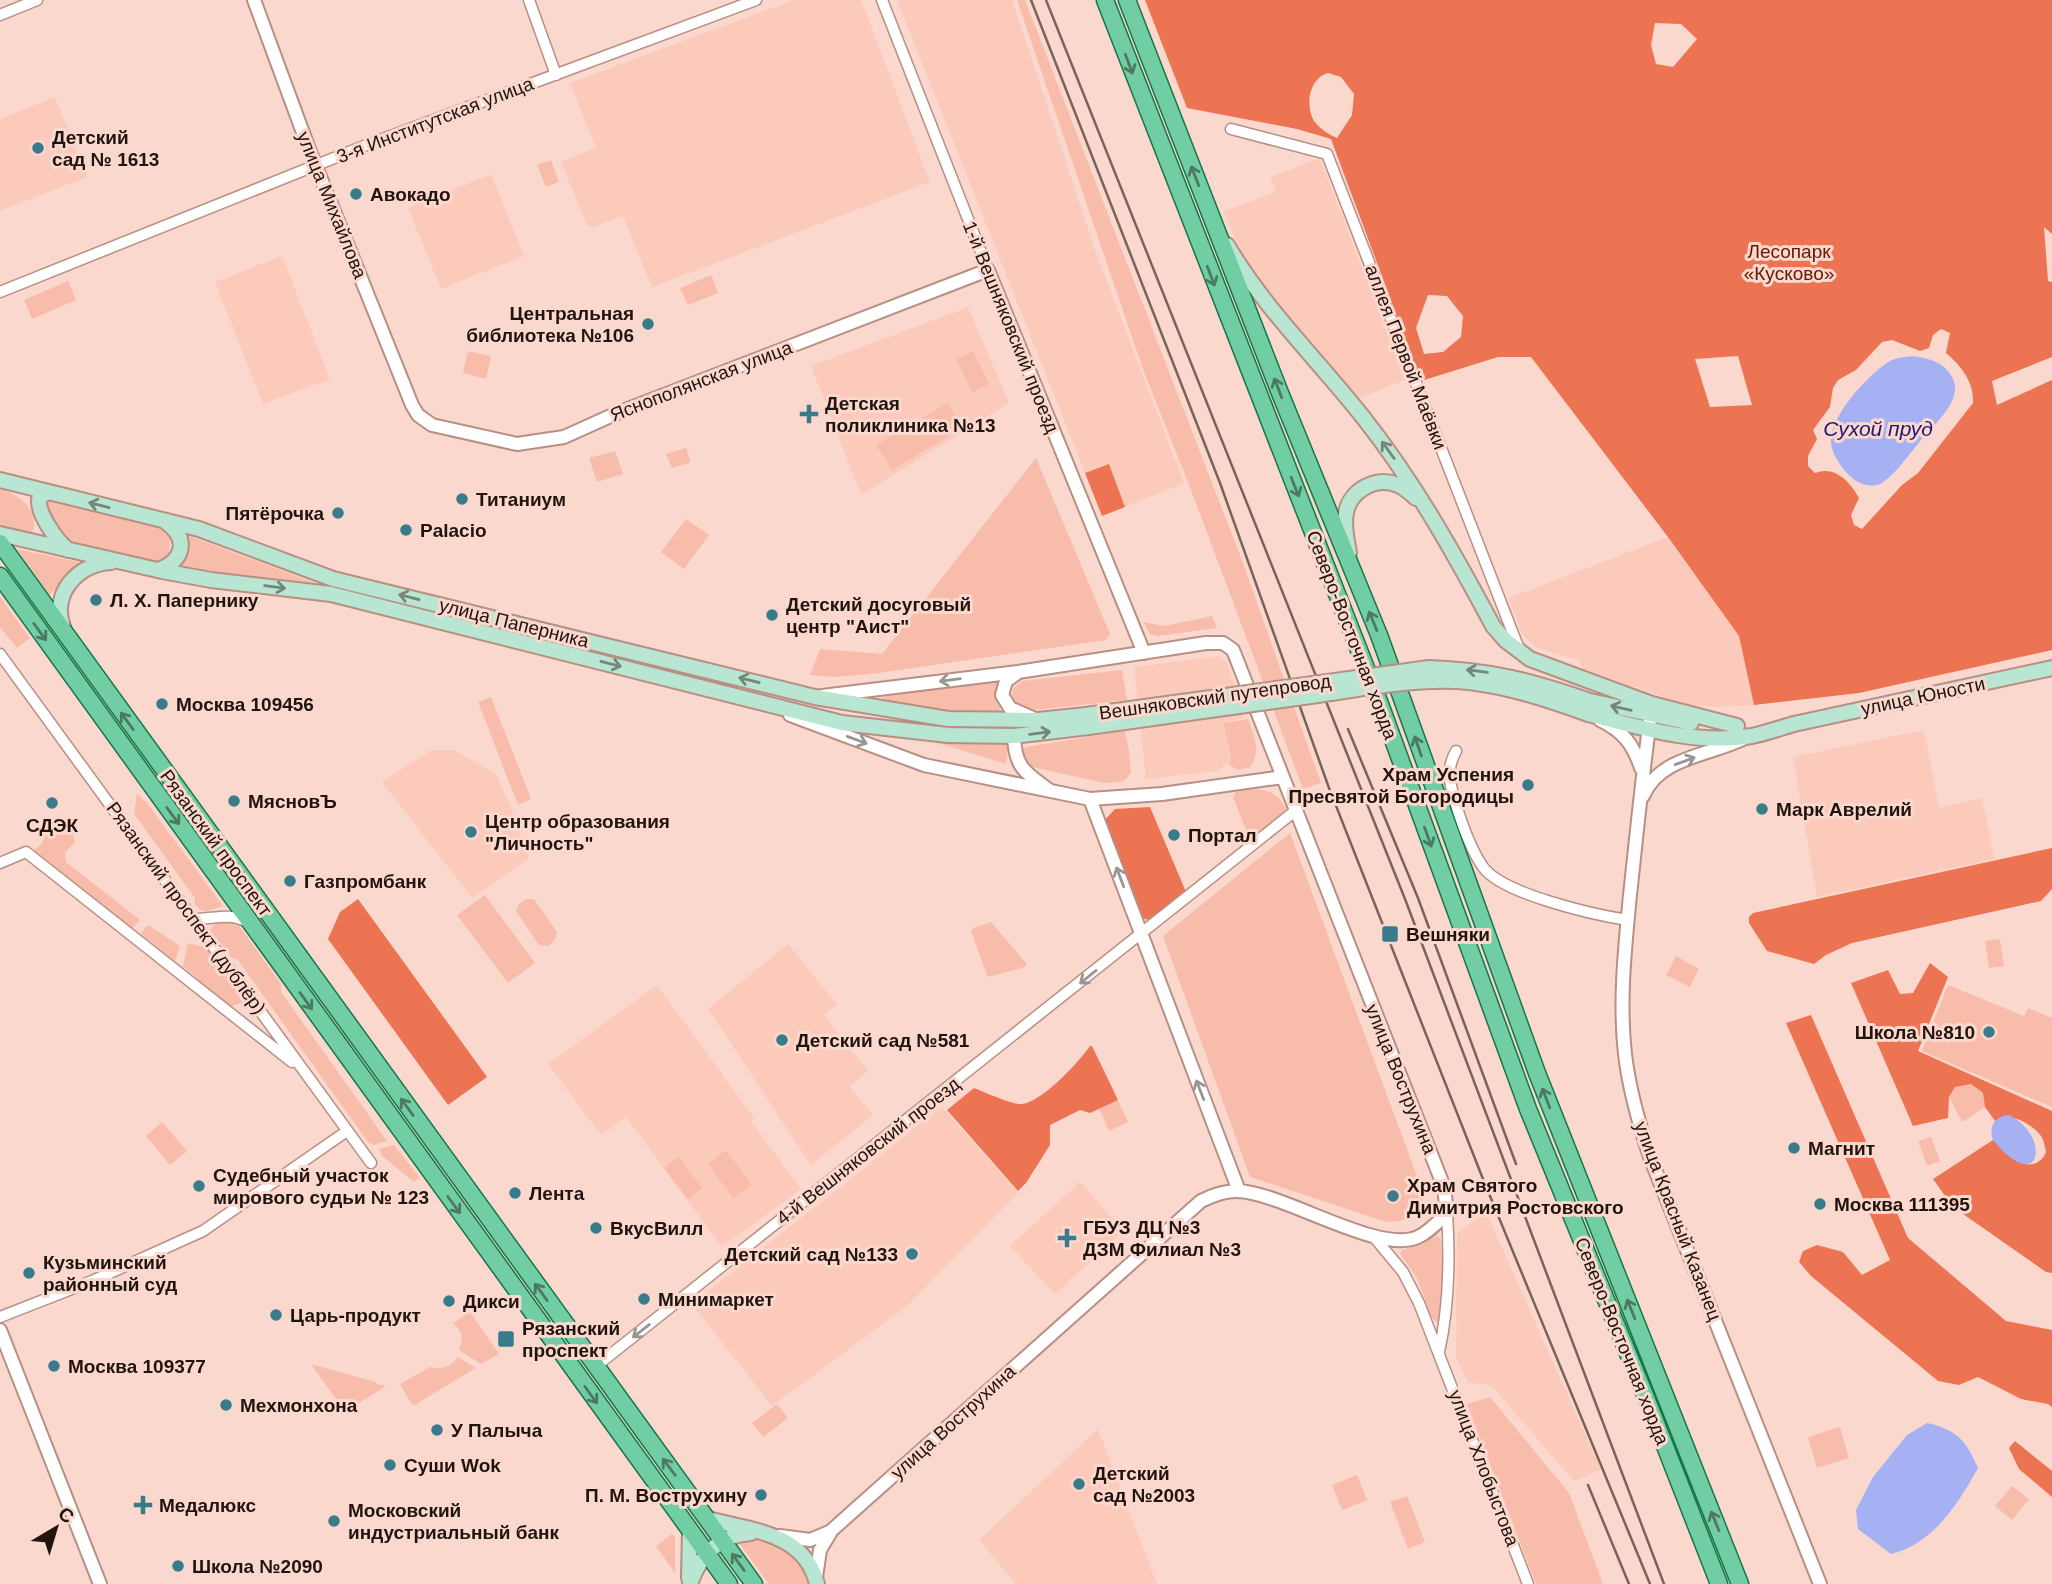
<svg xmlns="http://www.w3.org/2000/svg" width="2052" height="1584" font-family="Arial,sans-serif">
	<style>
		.built { fill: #fccabb }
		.green { fill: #f8bcab }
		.forest { fill: #ec7452; fill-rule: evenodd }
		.water { fill: #a6b1f3 }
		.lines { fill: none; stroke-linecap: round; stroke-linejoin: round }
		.minor-casing { stroke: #b78f84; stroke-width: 13 }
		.tertiary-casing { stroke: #b78f84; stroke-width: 16 }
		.secondary-casing { stroke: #b78f84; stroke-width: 18 }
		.primary-casing { stroke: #177648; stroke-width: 19 }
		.minor { stroke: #fff; stroke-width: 10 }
		.tertiary { stroke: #fff; stroke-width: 12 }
		.secondary { stroke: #b8e6d2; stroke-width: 14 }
		.primary { stroke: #71cda4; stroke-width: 16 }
		.rail { stroke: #7a635c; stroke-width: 2.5 }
		.secondary-bridge-casing { stroke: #b78f84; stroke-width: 18; stroke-linecap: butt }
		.secondary-bridge { stroke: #b8e6d2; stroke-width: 14 }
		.oneway { stroke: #4d7960 }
		.oneway2 { stroke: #74877a }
		.oneway3 { stroke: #9b9593 }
		.poi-dot { fill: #387b8b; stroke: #fbd8ce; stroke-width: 2.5 }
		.labels { text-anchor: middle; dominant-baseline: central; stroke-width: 6; stroke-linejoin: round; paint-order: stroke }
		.street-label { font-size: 19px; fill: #21130e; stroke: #fbd8ce }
		.poi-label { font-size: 19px; font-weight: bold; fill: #21130e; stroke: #fbd8ce; text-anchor: start }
		.park-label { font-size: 19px; fill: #641802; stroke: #fbd8ce }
		.water-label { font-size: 21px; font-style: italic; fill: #201774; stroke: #fbd8ce }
	</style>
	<rect width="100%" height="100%" fill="#fbd8ce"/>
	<path class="built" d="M794 0H861L930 182 652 287 623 216 593 227 587 226 561 162 596 148 570 83Z
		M897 0H1012L1096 253 1184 483 1125 507 1109 465 1085 473Z
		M55 97 87 177 0 211V119Z
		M1320 158 1405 380 1356 399 1290 325 1251 271 1238 246 1224 211 1276 192 1271 177Z
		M491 174 524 256 441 289 408 208Z
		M282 256 330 379 263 404 215 282Z
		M968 307 1009 403 861 495 811 366Z
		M1668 537 1739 636 1754 705 1715 707 1690 705 1655 694 1584 669 1578 660 1536 647 1523 635 1508 598Z
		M1218 656 1227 663 1244 718 1223 722 1230 760 1218 771 1146 779 1134 667Z
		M1924 730 1939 808 1982 798 1994 859 1817 897 1793 757Z
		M432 750H454L496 774 511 807 529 858 472 898 382 782Z
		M788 944 837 1004 824 1015 868 1071 849 1086 873 1115 811 1165 708 1009Z
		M657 985 754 1118 751 1121 801 1189 722 1247 626 1117 601 1135 548 1064Z
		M942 1107 1018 1193 907 1306 772 1406 692 1304Z
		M1080 1182 1124 1231 1055 1294 1010 1246Z
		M1486 1212 1601 1470 1574 1481 1492 1386 1468 1382 1456 1358 1457 1233Z
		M1098 1429 1157 1584H1016L979 1540Z"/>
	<path class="green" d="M1017 0H1025L1240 555 1321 783 1303 789 1188 482 1144 372Z
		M551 160 559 182 546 187 537 165Z
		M711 275 718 293 688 305 680 288Z
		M68 281 76 300 32 319 24 300Z
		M468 351 491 356 486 379 463 373Z
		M973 351 989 384 972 392 956 359Z
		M948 403 962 428 892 470 876 445Z
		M686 448 691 462 672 468 666 454Z
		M615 451 623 474 597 482 589 458Z
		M1036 458 1110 634 1106 640 872 674 834 677 810 675 820 649 882 654Z
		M0 489C20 494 43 513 31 535L4 529 0 524Z
		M47 499 160 527 170 539 169 553 161 561 153 563 64 541 42 500Z
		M686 519 709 535 684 569 661 552Z
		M184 534 323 586 175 568Z
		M17 549 83 563 49 595Z
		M0 597 30 638 17 648 0 627Z
		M1212 616 1217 628 1157 636 1150 634 1143 622 1164 626Z
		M1122 670 1127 700 1024 711C1013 704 1010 700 1014 687L1022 681Z
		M1001 680C994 692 996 699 1001 711L946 713 883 702V698L887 695Z
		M491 697 531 799 518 805 478 702Z
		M1248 719C1254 737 1262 751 1250 767L1238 770 1228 764 1231 759 1223 723Z
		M1125 731 1129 750 1131 773 1124 781 1105 783 1032 767 1024 760 1020 751 1026 747Z
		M935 742 1008 743 1006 764Z
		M1254 789C1271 790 1279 795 1287 810L1250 840 1233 797 1236 792Z
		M137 794 146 802 223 906 207 911 200 910 195 904V898L134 814Z
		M59 815 70 823 75 843 65 852 66 862 140 920 131 930 30 852 42 844 45 836 54 832Z
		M1290 833 1421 1187C1429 1217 1411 1220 1386 1222L1250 1177 1163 936Z
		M485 895 535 963 508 983 457 915Z
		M526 899H534L557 932 555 939 548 946 539 945 516 911 518 905Z
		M230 919 235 920 281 984V992L387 1141 373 1145 368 1142 238 960 232 958 210 930 216 923Z
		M991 922 1027 964 1025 967 989 977 987 975 971 931 973 928Z
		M148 925 180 946 175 961 141 934Z
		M2000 939 2004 966 1989 968 1985 941Z
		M188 943 208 948 246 1001 230 1007 196 983 195 976 183 966Z
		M1676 956 1699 969 1690 987 1666 975Z
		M1948 985 2024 1016 2028 1008 2052 1018V1107L1922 1051Z
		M1971 1084 1983 1093 1985 1107 1962 1122 1949 1097 1955 1087Z
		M1118 1100 1128 1122 1109 1131 1099 1108Z
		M162 1122 187 1151 170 1165 146 1136Z
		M1931 1137 1940 1161 1927 1166 1918 1141Z
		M394 1145 420 1178 414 1182 382 1156 379 1149Z
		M726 1150 752 1185 733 1198 708 1164Z
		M679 1157 702 1188 688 1199 664 1168Z
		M1435 1236 1439 1237 1441 1241 1443 1273 1440 1318 1437 1322 1432 1318 1417 1278 1400 1254 1402 1250 1421 1245Z
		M470 1312 499 1354 481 1364 459 1350C464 1339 462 1331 453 1323Z
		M458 1357 476 1368 413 1406 400 1384 430 1367C442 1370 450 1367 458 1357Z
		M311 1364 376 1382V1384L386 1386 345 1412Z
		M1490 1397 1569 1493 1603 1584H1536L1467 1404Z
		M777 1404 788 1418 763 1437 752 1423Z
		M1840 1427 1849 1458 1817 1468 1808 1437Z
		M1357 1475 1367 1500 1342 1510 1332 1485Z
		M2012 1486 2029 1499 2012 1520 1995 1506Z
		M1407 1496 1425 1542 1408 1549 1390 1502Z
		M672 1534 675 1537V1573L656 1546Z
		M747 1539C778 1539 799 1554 809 1584H769L737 1540Z"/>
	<path class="forest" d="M1145 0H2052V234L2044 227 2048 281 2052 282V357L1992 381 1997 405 2052 380V650L1859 693 1754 705 1739 636 1668 537 1531 357H1498L1421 381 1331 139 1297 129 1187 108ZM1655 23 1681 24 1697 39 1673 67 1656 64 1651 45ZM1328 73 1341 77 1354 94 1352 115 1337 138C1328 134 1320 129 1314 121 1305 106 1309 78 1328 73ZM1428 295 1447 296 1463 316 1461 337 1443 352 1424 354 1416 328ZM1941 329 1950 333 1946 353C1962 367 1974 382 1973 403L1918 473 1902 485 1862 529 1854 525 1851 515 1859 498C1850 481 1834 465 1815 473L1808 466V456L1817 439 1813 430 1830 407 1833 388 1838 380 1856 370 1882 342 1892 340 1920 351 1929 348 1933 335ZM1738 356 1752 405 1710 407 1695 359Z
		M1109 464 1125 507 1102 516 1085 473Z
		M1150 807 1186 892 1151 921 1137 916 1102 823 1115 809Z
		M2052 848V889L2041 901 1852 943 1826 955 1814 964 1767 951 1749 923V917L1753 913Z
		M358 899 487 1077 448 1105 328 939 340 912Z
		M1930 963 1948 977 1918 1051 2052 1111V1273L2046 1272 1953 1207 1933 1179 1993 1140 2024 1164C2034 1166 2042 1162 2046 1152 2045 1147 2044 1140 2041 1136 2031 1123 2009 1111 1995 1121L1985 1107 1983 1093 1971 1084 1955 1087 1949 1097 1948 1118 1913 1126 1851 983 1888 970 1900 994 1913 993Z
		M1811 1015 1908 1238 2006 1321 2052 1330V1407L2048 1404 2021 1399 1978 1377 1959 1385 1938 1381 1811 1276 1799 1262 1803 1251 1817 1245 1843 1252 1862 1275 1890 1260 1786 1023Z
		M1090 1046H1092L1118 1100 1090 1113 1080 1110 1050 1125V1145L1026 1183 1018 1191 947 1110 974 1088C985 1092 1012 1105 1022 1104 1042 1102 1079 1062 1090 1046Z
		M2015 1441 2052 1471V1497L2019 1469 2009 1448Z"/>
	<path class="water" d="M1913 356C1925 358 1938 360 1947 370 1970 394 1938 420 1921 440 1909 454 1897 473 1882 483 1877 486 1872 486 1866 485 1856 483 1848 475 1842 467 1837 460 1832 452 1831 443 1828 417 1871 371 1892 360 1899 357 1906 357 1913 356Z
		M2009 1115C2052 1136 2041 1198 1993 1140 1988 1127 1995 1116 2009 1115Z
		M1927 1423C1958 1430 1966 1441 1978 1468 1958 1504 1933 1544 1891 1554L1858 1529 1856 1510 1873 1477 1907 1435Z"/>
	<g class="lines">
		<defs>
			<path id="minor" d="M529 0 556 75
				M882 0 988 270
				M0 15 37 0
				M1231 129 1327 154 1519 649
				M0 292 369 144 756 0
				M0 654 371 1163
				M1456 751C1444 773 1451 785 1457 808 1463 827 1471 850 1483 867 1502 894 1595 915 1628 920
				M0 863 26 852 292 1062
				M194 919C214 919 230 912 247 922
				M1374 1237 1403 1272 1419 1303 1528 1584
				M0 1317 92 1281 203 1231 347 1131
				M1439 1352C1449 1307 1450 1259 1447 1213
				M595 1367 1295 811"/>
			<path id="tertiary" d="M254 0 309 149 412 405 418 415 432 425 517 444 564 437 615 414 988 270 1144 653
				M1016 674 1006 681 1002 695 1010 708 1035 719
				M1652 705C1643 768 1637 831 1630 895 1625 947 1619 1002 1625 1054 1629 1089 1639 1124 1650 1157L1820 1584
				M790 715 924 765 1090 799 1162 794 1283 777
				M1600 720C1623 731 1633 744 1641 768
				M1014 736C1015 768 1025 772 1049 790
				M1643 796C1660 756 1710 756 1745 738
				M1090 799 1239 1191
				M0 1330 100 1584
				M780 1536 810 1540 829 1532
				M816 1577 820 1550 832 1530 1201 1201C1213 1195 1224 1191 1237 1191 1283 1192 1378 1255 1418 1237 1429 1232 1438 1222 1447 1213L1444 1187 1233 650 1223 643H1206L1018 672 822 696"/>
			<path id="secondary" d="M1227 245C1266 311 1320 362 1366 421 1416 485 1455 555 1493 626L1505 640 1530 659 1652 704 1737 726
				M0 480 199 529 333 579 815 697 948 719 1038 720 1086 715
				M49 492 40 496C34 510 57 541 68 550
				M0 534 162 571 211 580 331 594 842 723 948 735 1014 736 1089 727
				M1349 553C1347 540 1343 526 1346 513 1350 490 1376 476 1398 485 1405 488 1410 493 1416 498
				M159 570C184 560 189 539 166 522
				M63 627C51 594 77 564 111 562
				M1590 701 1691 723
				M1588 714C1641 728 1697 745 1752 736 1766 733 1780 728 1794 724L2052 668
				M708 1519C751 1531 805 1532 817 1584
				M689 1578 690 1531
				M690 1584C700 1555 720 1535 751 1533"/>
			<path id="primary" d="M1105 0 1380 704 1528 1109 1645 1395 1719 1584
				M1127 0 1280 393 1379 635 1537 1073 1740 1584
				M0 543 754 1584
				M0 576 729 1584"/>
		</defs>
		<use href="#minor" class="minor-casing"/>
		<use href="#tertiary" class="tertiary-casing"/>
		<use href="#secondary" class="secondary-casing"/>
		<use href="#primary" class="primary-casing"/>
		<use href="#minor" class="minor"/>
		<use href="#tertiary" class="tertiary"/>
		<use href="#secondary" class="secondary"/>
		<use href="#primary" class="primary"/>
		<path class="rail" d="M1031 0 1220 483 1329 788 1483 1179 1650 1584
			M1046 0 1405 899 1664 1584
			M1348 729 1418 898 1516 1164
			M1588 1485 1629 1584"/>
		<defs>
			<path id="secondary-bridge" d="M1086 715 1429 668C1491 670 1532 681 1590 701
				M1089 727C1163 717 1237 707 1311 696 1363 689 1417 677 1469 682 1511 687 1549 700 1588 714"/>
		</defs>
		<use href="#secondary-bridge" class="secondary-bridge-casing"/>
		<use href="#secondary-bridge" class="secondary-bridge"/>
	</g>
	<defs><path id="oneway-shaft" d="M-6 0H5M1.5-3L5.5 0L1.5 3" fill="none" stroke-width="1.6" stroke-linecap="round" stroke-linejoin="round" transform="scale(1.75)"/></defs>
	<g class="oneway">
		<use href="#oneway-shaft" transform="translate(1129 64) rotate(69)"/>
		<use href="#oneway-shaft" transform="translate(1195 176) rotate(-111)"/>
		<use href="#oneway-shaft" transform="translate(1211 276) rotate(69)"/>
		<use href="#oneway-shaft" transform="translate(1278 388) rotate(-111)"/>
		<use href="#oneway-shaft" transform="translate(1295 487) rotate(68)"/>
		<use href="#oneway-shaft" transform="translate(1373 621) rotate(-112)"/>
		<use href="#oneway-shaft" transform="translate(40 632) rotate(54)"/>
		<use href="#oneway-shaft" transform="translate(127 721) rotate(-126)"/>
		<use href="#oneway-shaft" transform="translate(1418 746) rotate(-109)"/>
		<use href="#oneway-shaft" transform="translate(173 816) rotate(54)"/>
		<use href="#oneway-shaft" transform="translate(1428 837) rotate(70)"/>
		<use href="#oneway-shaft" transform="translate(306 1001) rotate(54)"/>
		<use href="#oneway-shaft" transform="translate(1546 1098) rotate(-111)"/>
		<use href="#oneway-shaft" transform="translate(407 1107) rotate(-126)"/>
		<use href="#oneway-shaft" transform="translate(454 1205) rotate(54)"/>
		<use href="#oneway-shaft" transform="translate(541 1292) rotate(-126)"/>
		<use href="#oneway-shaft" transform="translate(1631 1309) rotate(-112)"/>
		<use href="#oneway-shaft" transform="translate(591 1395) rotate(54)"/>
		<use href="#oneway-shaft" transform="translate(669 1467) rotate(-127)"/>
		<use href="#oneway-shaft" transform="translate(1715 1521) rotate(-112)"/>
		<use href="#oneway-shaft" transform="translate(738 1562) rotate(-126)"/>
	</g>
	<g class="oneway2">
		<use href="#oneway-shaft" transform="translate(1388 450) rotate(-126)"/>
		<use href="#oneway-shaft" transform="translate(99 505) rotate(-166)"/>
		<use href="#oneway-shaft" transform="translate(275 587) rotate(7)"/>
		<use href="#oneway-shaft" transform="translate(409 597) rotate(-166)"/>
		<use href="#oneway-shaft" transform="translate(611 664) rotate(14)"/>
		<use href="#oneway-shaft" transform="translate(1477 671) rotate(-172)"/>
		<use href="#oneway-shaft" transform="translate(749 680) rotate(-166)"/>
		<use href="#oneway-shaft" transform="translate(1621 708) rotate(-167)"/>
		<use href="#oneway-shaft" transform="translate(1040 733) rotate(-7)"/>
	</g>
	<g class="oneway3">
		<use href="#oneway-shaft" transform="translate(950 680) rotate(173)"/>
		<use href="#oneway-shaft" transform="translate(857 740) rotate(20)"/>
		<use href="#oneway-shaft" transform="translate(1685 761) rotate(-20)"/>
		<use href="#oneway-shaft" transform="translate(1120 877) rotate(-111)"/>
		<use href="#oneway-shaft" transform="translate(1088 977) rotate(141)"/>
		<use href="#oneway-shaft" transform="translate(1200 1090) rotate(-111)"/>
		<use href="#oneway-shaft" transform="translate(641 1331) rotate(142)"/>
	</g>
	<g class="poi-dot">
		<circle cx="38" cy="148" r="7"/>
		<circle cx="356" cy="194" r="7"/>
		<circle cx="648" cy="324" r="7"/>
		<path d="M805.5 403.5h7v7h7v7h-7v7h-7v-7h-7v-7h7z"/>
		<circle cx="462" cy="499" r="7"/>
		<circle cx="338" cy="513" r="7"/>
		<circle cx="406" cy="530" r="7"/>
		<circle cx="96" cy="600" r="7"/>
		<circle cx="772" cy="615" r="7"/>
		<circle cx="162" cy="704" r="7"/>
		<circle cx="1528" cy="785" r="7"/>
		<circle cx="234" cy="801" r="7"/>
		<circle cx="52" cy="803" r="7"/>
		<circle cx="1762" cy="809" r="7"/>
		<circle cx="471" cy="832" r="7"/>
		<circle cx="1174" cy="835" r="7"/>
		<circle cx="290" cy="881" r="7"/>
		<rect x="1381" y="925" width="18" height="18" rx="3.5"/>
		<circle cx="1989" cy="1032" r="7"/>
		<circle cx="782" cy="1040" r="7"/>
		<circle cx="1794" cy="1148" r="7"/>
		<circle cx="199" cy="1186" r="7"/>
		<circle cx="515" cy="1193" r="7"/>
		<circle cx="1393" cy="1196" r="7"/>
		<circle cx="1820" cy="1204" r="7"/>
		<circle cx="596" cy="1228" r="7"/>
		<path d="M1063.5 1227.5h7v7h7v7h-7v7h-7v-7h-7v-7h7z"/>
		<circle cx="912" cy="1254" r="7"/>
		<circle cx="29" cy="1273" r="7"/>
		<circle cx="644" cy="1299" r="7"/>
		<circle cx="449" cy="1301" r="7"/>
		<circle cx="276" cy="1315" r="7"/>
		<rect x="497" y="1330" width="18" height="18" rx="3.5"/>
		<circle cx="54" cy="1366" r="7"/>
		<circle cx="226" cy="1405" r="7"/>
		<circle cx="437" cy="1430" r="7"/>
		<circle cx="390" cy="1465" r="7"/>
		<circle cx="1079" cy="1484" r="7"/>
		<circle cx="761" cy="1495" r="7"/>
		<path d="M139.5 1494.5h7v7h7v7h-7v7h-7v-7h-7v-7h7z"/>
		<circle cx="334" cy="1521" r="7"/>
		<circle cx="178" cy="1566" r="7"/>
	</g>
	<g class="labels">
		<g class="street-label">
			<text transform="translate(435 120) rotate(-21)">3-я Институтская улица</text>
			<text transform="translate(332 205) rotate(68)">улица Михайлова</text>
			<text transform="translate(1011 327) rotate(68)">1-й Вешняковский проезд</text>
			<text transform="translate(1406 357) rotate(69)">аллея Первой Маёвки</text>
			<text transform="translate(701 381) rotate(-21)">Яснополянская улица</text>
			<text transform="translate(514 623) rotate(14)">улица Паперника</text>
			<text transform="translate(1352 635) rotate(69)">Северо-Восточная хорда</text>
			<text transform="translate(1923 696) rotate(-12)">улица Юности</text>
			<text transform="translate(1215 697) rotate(-8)">Вешняковский путепровод</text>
			<text transform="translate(216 843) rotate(54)">Рязанский проспект</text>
			<text transform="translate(186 908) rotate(54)">Рязанский проспект (дублёр)</text>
			<text transform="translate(1401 1079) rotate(68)">улица Вострухина</text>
			<text transform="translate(868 1151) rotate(-38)">4-й Вешняковский проезд</text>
			<text transform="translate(1678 1221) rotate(69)">улица Красный Казанец</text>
			<text transform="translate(1622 1341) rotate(68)">Северо-Восточная хорда</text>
			<text transform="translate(953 1422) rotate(-42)">улица Вострухина</text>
			<text transform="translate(1484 1468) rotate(69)">улица Хлобыстова</text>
		</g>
		<g class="poi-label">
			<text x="52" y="137">Детский<tspan x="52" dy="22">сад № 1613</tspan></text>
			<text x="370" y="194">Авокадо</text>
			<text x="634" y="313" text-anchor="end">Центральная<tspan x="634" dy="22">библиотека №106</tspan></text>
			<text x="825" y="403">Детская<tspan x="825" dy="22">поликлиника №13</tspan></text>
			<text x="476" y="499">Титаниум</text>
			<text x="324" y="513" text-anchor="end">Пятёрочка</text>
			<text x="420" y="530">Palacio</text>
			<text x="110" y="600">Л. Х. Папернику</text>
			<text x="786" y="604">Детский досуговый<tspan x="786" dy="22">центр "Аист"</tspan></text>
			<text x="176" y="704">Москва 109456</text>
			<text x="1514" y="774" text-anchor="end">Храм Успения<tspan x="1514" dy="22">Пресвятой Богородицы</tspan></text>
			<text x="248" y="801">МясновЪ</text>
			<text x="1776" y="809">Марк Аврелий</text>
			<text x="485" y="821">Центр образования<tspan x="485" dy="22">"Личность"</tspan></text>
			<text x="52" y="825" text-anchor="middle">СДЭК</text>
			<text x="1188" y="835">Портал</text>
			<text x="304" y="881">Газпромбанк</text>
			<text x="1406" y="934">Вешняки</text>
			<text x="1975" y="1032" text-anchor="end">Школа №810</text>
			<text x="796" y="1040">Детский сад №581</text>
			<text x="1808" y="1148">Магнит</text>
			<text x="213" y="1175">Судебный участок<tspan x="213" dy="22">мирового судьи № 123</tspan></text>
			<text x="1407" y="1185">Храм Святого<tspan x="1407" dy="22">Димитрия Ростовского</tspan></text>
			<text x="529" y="1193">Лента</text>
			<text x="1834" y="1204">Москва 111395</text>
			<text x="1083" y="1227">ГБУЗ ДЦ №3<tspan x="1083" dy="22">ДЗМ Филиал №3</tspan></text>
			<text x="610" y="1228">ВкусВилл</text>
			<text x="898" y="1254" text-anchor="end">Детский сад №133</text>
			<text x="43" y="1262">Кузьминский<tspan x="43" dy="22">районный суд</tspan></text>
			<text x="658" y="1299">Минимаркет</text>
			<text x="463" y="1301">Дикси</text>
			<text x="290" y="1315">Царь-продукт</text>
			<text x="522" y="1328">Рязанский<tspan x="522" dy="22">проспект</tspan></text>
			<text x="68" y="1366">Москва 109377</text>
			<text x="240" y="1405">Мехмонхона</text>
			<text x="451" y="1430">У Палыча</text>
			<text x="404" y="1465">Суши Wok</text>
			<text x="1093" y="1473">Детский<tspan x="1093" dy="22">сад №2003</tspan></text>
			<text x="747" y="1495" text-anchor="end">П. М. Вострухину</text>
			<text x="159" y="1505">Медалюкс</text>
			<text x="348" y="1510">Московский<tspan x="348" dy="22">индустриальный банк</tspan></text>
			<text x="192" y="1566">Школа №2090</text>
		</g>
		<g class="park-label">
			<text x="1789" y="251">Лесопарк<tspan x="1789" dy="22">«Кусково»</tspan></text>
		</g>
		<g class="water-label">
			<text x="1878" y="428">Сухой пруд</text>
		</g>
	</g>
	<g transform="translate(56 1528) rotate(38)" stroke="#fbd8ce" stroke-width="5" paint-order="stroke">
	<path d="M0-5L12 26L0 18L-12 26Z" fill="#21130e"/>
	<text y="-10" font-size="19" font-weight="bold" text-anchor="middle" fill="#21130e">С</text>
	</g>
</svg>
